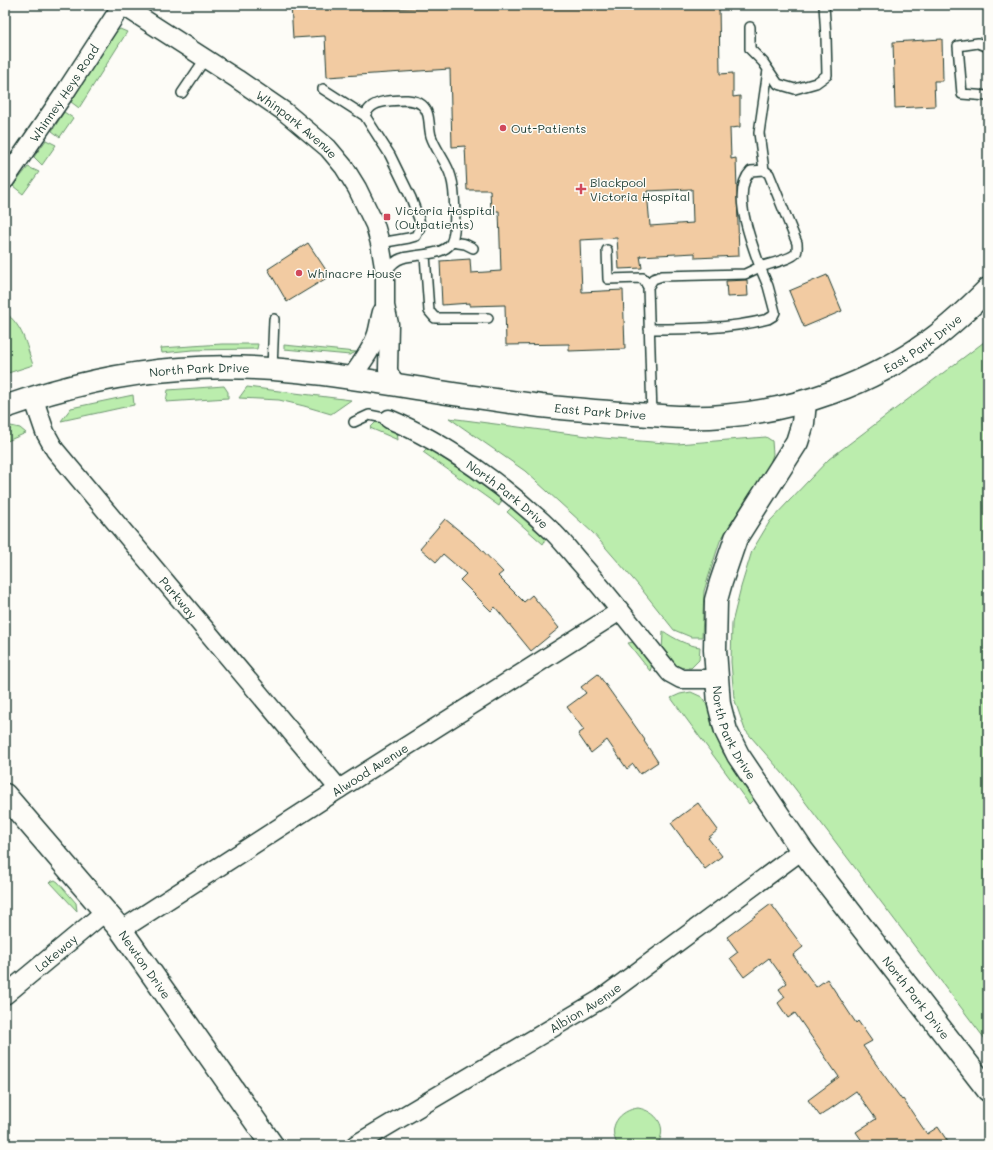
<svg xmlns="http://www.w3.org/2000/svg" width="993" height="1150" font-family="Mali,sans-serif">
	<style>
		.green { fill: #bbedad; stroke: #6d9570 }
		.building { fill: #f2cba2; stroke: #1f3d34; fill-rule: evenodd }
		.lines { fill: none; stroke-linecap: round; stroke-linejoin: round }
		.lane-casing { stroke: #1f3d34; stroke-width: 12 }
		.street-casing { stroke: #1f3d34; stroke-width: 21 }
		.secondary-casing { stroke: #1f3d34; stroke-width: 25 }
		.primary-casing { stroke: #1f3d34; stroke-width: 25 }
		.lane { stroke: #fdfcf7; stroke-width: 9 }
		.street { stroke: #fdfcf7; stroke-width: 18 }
		.secondary { stroke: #fdfcf7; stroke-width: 22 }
		.primary { stroke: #fdfcf7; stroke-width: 22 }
		.poi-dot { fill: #d1495b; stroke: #fdfcf7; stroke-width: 1.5 }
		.labels { text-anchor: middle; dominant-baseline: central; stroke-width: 3; stroke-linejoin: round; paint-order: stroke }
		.street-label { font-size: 12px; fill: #1f3d34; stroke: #fdfcf7 }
		.poi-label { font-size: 12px; fill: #1f3d34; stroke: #fdfcf7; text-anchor: start }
	</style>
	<rect width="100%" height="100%" fill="#fdfcf7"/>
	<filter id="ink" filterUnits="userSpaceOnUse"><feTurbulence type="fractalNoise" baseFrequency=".025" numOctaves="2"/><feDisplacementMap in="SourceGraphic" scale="8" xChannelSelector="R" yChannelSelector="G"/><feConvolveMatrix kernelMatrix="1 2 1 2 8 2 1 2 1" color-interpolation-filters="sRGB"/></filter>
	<g filter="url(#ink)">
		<path class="green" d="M120 29 127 32 79 108 71 102 114 33Z
			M64 112 73 118 60 137 52 131Z
			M46 140 56 145 42 165 34 157Z
			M28 167 39 172 23 194 13 186Z
			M5 312C24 328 25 342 33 365L5 374Z
			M988 339V1043L790 782 745 730 734 698 731 662 732 623 741 587 752 551 770 521 829 459Z
			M222 344H258L257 349 192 350 162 353 161 348Z
			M284 345 356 352 350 355 284 349Z
			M224 386 228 392V398L166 402 168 390Z
			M247 387 351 400 331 414 304 406 279 400 239 398Z
			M133 395 134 405 61 421 71 408Z
			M449 418 603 438 677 444 766 437 772 441 773 454 769 467 750 493 720 541 704 591 702 637H691L674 630 639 586 593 533 525 471Z
			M376 422 397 431 398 440 370 428Z
			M11 426 20 428 26 433 5 442V428Z
			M427 448 465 473 502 500 499 506 423 452Z
			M511 508 546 539 543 544 507 512Z
			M663 631C675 639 686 645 700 647L699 660 691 668C676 668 672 665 662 653Z
			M634 642 652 665 650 671 628 643Z
			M691 692 702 697 708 707 713 730 723 753 753 800 749 804 671 698 680 694Z
			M55 880 58 882 76 903 77 911 50 882Z
			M638 1108C656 1111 669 1127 657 1145H618C606 1127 620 1110 638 1108Z"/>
		<path class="building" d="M291 5H384V9L465 5H719L720 74 733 73V97L740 96V127L730 128 731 159 736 158 739 256 695 258V253L640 256 642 268 619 269 617 238 580 240 582 292 623 290 625 349 569 351V344L506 345 505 305 470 306V303L442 305 440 261 470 259 471 273 501 271 499 211H491L490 190H467L465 146 452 147 450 69 327 77 325 36 293 38ZM692 189 693 223 650 226 647 191Z
			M942 39 943 81H934L935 106 895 108 893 42Z
			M308 243 330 276 287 302 268 269Z
			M827 275 842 311 804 327 789 291Z
			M747 280 748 296 727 297 726 281Z
			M445 519 478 546 503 572 498 576 524 602 532 595 559 628 531 651 495 607 491 611 460 580 466 574 443 554 436 562 420 548Z
			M598 674 645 740 644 741 658 762 640 774 633 764 627 769 607 740 591 753 578 734 584 730 567 707 586 693 581 687Z
			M698 803 718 830 708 838 722 856 705 869 671 823Z
			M771 904 803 947 793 955 816 987 827 979 856 1023 858 1021 872 1041 863 1046 902 1100 903 1099 927 1134 938 1127 950 1145H865L856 1132 876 1119 856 1091 820 1116 808 1100 839 1077 795 1013 788 1018 778 1003 785 997 779 989 787 983 769 958 744 977 730 958 738 952 727 937Z"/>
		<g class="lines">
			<defs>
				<path id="lane" d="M750 27V49L763 62 778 84 795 89 816 83 827 75 826 37 824 5
					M988 47 978 43 958 46 962 94 988 96
					M323 89 365 116
					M182 93 205 59
					M764 170 769 174 797 243C797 246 798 250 796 253 792 259 768 264 760 267 752 243 730 192 751 171Z
					M764 170 759 133 768 70
					M452 242 465 244 473 248
					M380 243 409 238 416 236 420 227 419 219 411 198 390 155 365 116C369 105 378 102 389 101 399 100 414 98 422 105 431 113 428 125 431 136 436 151 447 162 451 177 455 189 457 232 451 243 443 256 416 254 403 258 395 260 390 266 385 273
					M607 250 608 279 643 278 648 287 652 415
					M425 255 429 311 435 318H488
					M648 287 653 279 662 276 745 274 760 267 768 286 775 312 773 316 768 319C729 329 689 329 649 329
					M272 369 274 319
					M354 422 369 415 389 419"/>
				<g id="street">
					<path id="s1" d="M122 5 237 79 285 112 328 148 344 167 357 188 375 225 380 243 385 273V306L389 324 388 369 389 374 397 385"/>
					<path id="s2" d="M5 180 64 94 122 5"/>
					<path d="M351 378C360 365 372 350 377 334 379 327 380 319 382 312"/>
					<path id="s3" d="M33 397 45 432 55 450 339 789"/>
					<path id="s4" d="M389 419C447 443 509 489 554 533 564 543 573 555 582 565 613 600 641 637 670 673L681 679H717"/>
					<path id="s5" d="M121 930 339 789 620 611"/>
					<path id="s6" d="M5 995 106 911"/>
					<path id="s7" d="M355 1145 601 999 802 850"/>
				</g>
				<g id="secondary">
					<path id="s8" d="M805 402 803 423 797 442 736 538 721 582 716 600 715 650 719 704 726 731 738 755 802 850 988 1090"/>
					<path id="s9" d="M5 795 121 930 272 1145"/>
				</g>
				<g id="primary">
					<path id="s10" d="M5 407C62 387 121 373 181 369 262 362 348 377 428 390 465 396 503 401 541 406 572 409 604 412 635 414 664 416 694 419 723 416 798 410 870 384 931 340 951 325 970 307 988 289"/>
				</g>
			</defs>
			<use href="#lane" class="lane-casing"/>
			<use href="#street" class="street-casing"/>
			<use href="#secondary" class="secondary-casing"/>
			<use href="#primary" class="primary-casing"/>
			<use href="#lane" class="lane"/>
			<use href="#street" class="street"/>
			<use href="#secondary" class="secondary"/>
			<use href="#primary" class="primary"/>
		</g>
	</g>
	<g class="poi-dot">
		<circle cx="503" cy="128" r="4"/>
		<path d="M579 183h4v4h4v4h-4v4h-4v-4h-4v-4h4z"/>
		<rect x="383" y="213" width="8" height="8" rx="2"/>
		<circle cx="299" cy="273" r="4"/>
	</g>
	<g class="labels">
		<g class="street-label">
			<text stroke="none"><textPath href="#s2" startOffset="105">Whinney Heys Road</textPath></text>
			<text stroke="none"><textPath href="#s1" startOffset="212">Whinpark Avenue</textPath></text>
			<text stroke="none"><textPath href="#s10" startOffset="941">East Park Drive</textPath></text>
			<text stroke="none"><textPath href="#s10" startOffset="199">North Park Drive</textPath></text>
			<text stroke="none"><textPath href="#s10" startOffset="603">East Park Drive</textPath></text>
			<text stroke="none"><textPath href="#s4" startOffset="141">North Park Drive</textPath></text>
			<text stroke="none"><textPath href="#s3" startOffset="250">Parkway</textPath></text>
			<text stroke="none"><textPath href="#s8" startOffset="356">North Park Drive</textPath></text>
			<text stroke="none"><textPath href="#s5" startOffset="296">Alwood Avenue</textPath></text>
			<text stroke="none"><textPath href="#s6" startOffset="66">Lakeway</textPath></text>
			<text stroke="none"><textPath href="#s9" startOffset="220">Newton Drive</textPath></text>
			<text stroke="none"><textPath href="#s8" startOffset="680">North Park Drive</textPath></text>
			<text stroke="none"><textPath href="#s7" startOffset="268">Albion Avenue</textPath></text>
		</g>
		<g class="poi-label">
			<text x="511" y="128">Out-Patients</text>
			<text x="590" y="182">Blackpool<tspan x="590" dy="14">Victoria Hospital</tspan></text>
			<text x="395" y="210">Victoria Hospital<tspan x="395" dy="14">(Outpatients)</tspan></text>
			<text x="307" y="273">Whinacre House</text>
		</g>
	</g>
	<rect width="993" height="1150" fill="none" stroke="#fdfcf7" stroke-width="20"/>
	<rect x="10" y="10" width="973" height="1130" fill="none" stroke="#1f3d34" stroke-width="1.5" filter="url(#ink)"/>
</svg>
